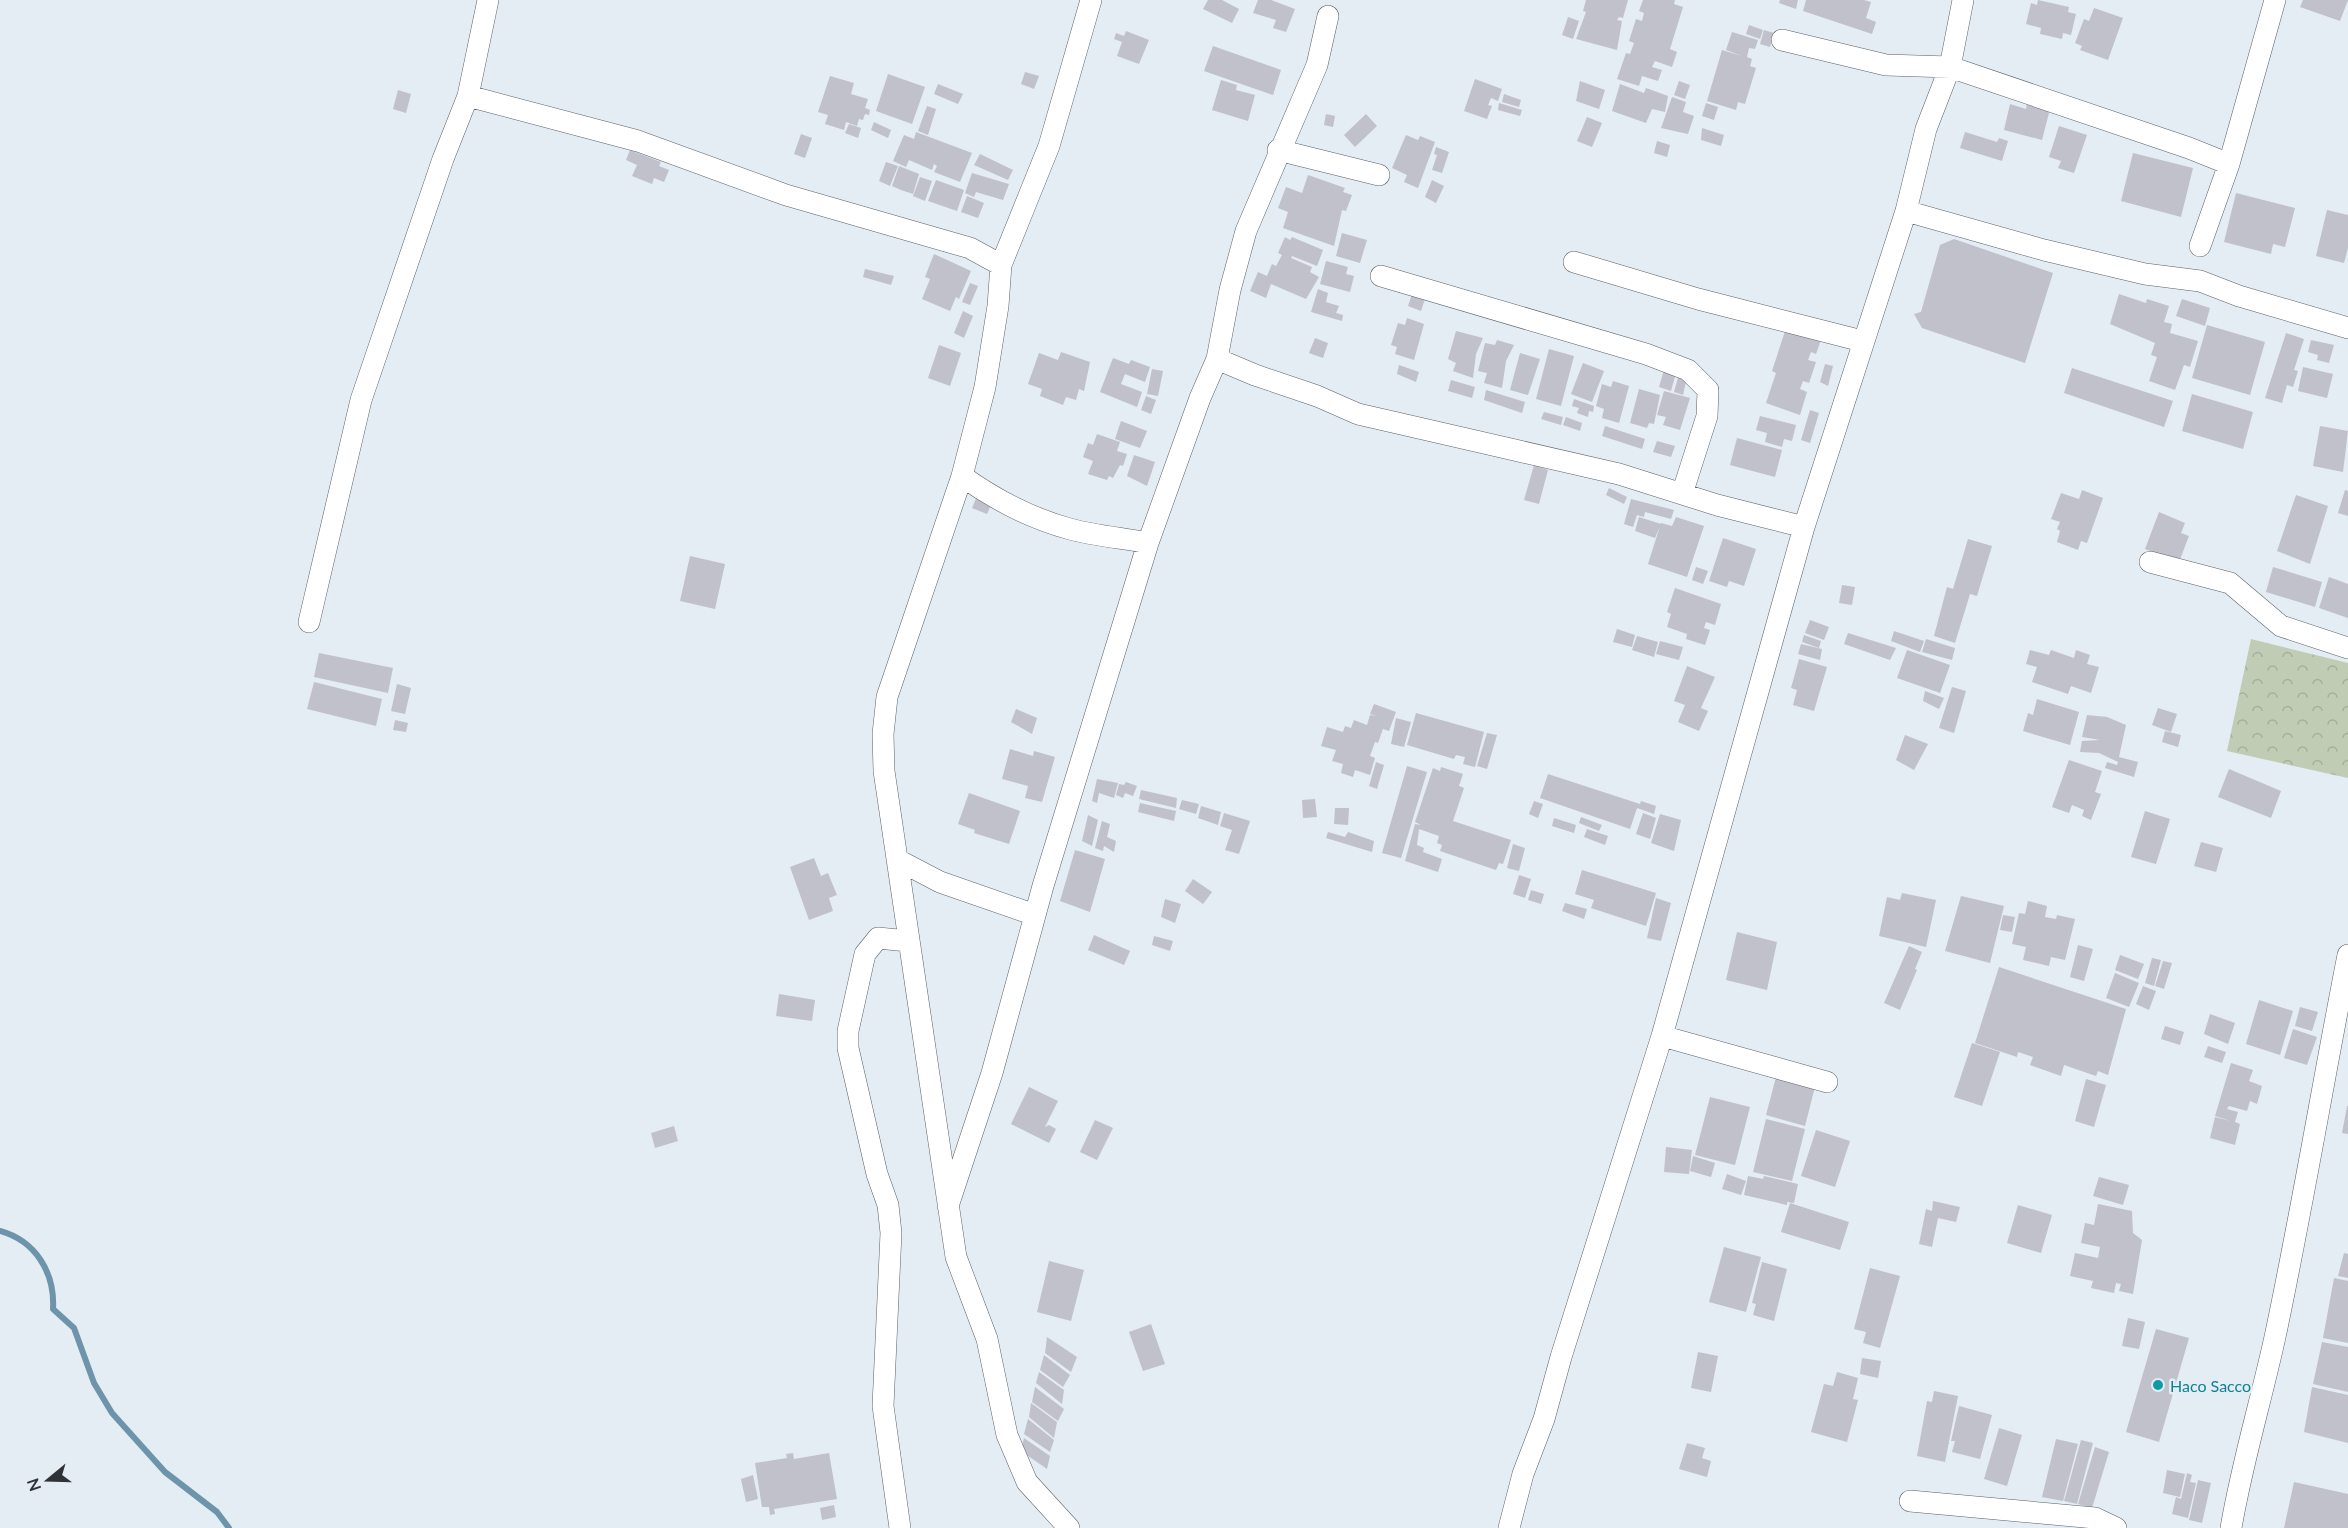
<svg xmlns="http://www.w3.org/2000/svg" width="2348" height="1528" font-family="Lato,sans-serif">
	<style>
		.forest { fill: url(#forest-crowns) }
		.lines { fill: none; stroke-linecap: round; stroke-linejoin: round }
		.stream { stroke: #6d94aa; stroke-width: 6 }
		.building { fill: #c1c1cb }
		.street-casing { stroke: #5a6168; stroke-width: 22 }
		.street { stroke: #fff; stroke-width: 21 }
		.culture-dot { fill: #0f9aa8; stroke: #e4ecf4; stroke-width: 2 }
		.labels { text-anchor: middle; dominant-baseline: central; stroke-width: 5; stroke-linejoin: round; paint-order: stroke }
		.culture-label { font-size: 16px; fill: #0d838f; stroke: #e4ecf4; text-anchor: start }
	</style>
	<defs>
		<pattern id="forest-crowns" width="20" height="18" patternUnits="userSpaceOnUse" patternTransform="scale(1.5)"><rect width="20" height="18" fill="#c0ccb4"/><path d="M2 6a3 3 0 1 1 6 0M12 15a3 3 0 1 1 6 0" fill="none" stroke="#a5b09b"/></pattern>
	</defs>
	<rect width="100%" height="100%" fill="#e4ecf4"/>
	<path class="forest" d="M2251 639 2348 663V778L2227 751Z"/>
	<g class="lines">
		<path class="stream" d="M0 1231C36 1241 55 1273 53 1309L74 1328 94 1383 112 1413 165 1472 217 1512 229 1528"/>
	</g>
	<path class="building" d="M1208 0H1222L1239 9 1232 23 1203 9Z
		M1258 0H1271L1295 9 1286 32 1273 28 1276 20 1253 13Z
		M1586 0H1628L1623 18 1619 17 1617 20 1622 21 1617 50 1576 39 1586 12 1583 11Z
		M1643 0H1675L1674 4 1683 7 1670 49 1677 52 1672 67 1655 61 1652 67 1662 70 1658 81 1642 76 1639 86 1617 79 1626 53 1630 54 1634 43 1629 41 1636 19 1642 21 1644 13 1639 11Z
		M1780 0H1798L1796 9 1779 3Z
		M1806 0H1864L1871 2 1866 18 1876 22 1872 34 1803 11Z
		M2038 0 2069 7 2068 12 2076 14 2071 35 2063 33 2062 39 2040 34 2041 28 2026 24 2031 3 2037 5Z
		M2303 0H2348L2340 21 2300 7Z
		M2094 8 2123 18 2108 60 2080 50 2082 46 2075 43 2084 19 2089 21Z
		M1568 17 1579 21 1573 39 1562 35Z
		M1749 25 1763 30 1760 39 1746 34Z
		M1764 30 1774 33 1770 47 1760 44Z
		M1126 31 1149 40 1139 64 1117 56 1122 42 1114 39 1116 33 1124 36Z
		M1732 32 1758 40 1755 49 1749 48 1747 57 1752 59 1750 66 1756 68 1745 104 1738 102 1736 110 1707 101 1722 50 1742 56 1726 50Z
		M1213 46 1281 70 1273 95 1204 71Z
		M1025 72 1039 76 1034 89 1021 84Z
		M888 74 925 87 912 124 876 111Z
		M830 76 854 83 851 94 868 99 865 108 870 110 869 115 865 114 863 120 859 119 857 126 846 122 844 130 825 124 828 115 818 112Z
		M1475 79 1502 89 1498 101 1491 98 1488 105 1492 106 1487 119 1464 111Z
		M1221 80 1237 85 1236 90 1255 95 1248 121 1212 110Z
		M1580 81 1605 90 1599 109 1576 101Z
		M1679 81 1690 85 1685 99 1674 95Z
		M938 84 963 94 958 104 934 94Z
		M1620 84 1644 93 1646 88 1668 96 1665 112 1652 109 1646 123 1612 111Z
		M398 90 411 94 406 113 393 109Z
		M1504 94 1521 100 1519 107 1502 102Z
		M1672 97 1686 102 1683 112 1694 116 1688 134 1661 128Z
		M1499 103 1522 110 1520 116 1498 110Z
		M1706 103 1718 107 1714 120 1702 116Z
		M2027 103 2050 109 2042 140 2004 130 2010 104 2026 109Z
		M927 106 936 109 928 135 918 131Z
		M1326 114 1335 116 1333 127 1324 125Z
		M1366 114 1377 126 1355 147 1344 135Z
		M1587 117 1602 123 1592 147 1577 141Z
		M874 122 891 130 888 138 871 130Z
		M849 124 861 128 858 138 845 133Z
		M2059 126 2087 135 2074 173 2058 168 2061 161 2049 157Z
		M1702 128 1724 135 1721 146 1701 140Z
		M916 132 972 153 960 182 934 172 937 166 934 164 932 170 909 160 906 167 893 161 904 135 914 139Z
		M1965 132 1997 142 1999 138 2008 141 2002 161 1960 148Z
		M801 134 812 138 805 158 794 154Z
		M1406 135 1418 140 1420 136 1435 142 1418 188 1404 182 1407 175 1392 168Z
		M1657 141 1670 145 1667 157 1654 153Z
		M1436 147 1449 152 1442 173 1432 170 1437 155 1434 154Z
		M630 150 661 162 659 166 669 170 664 182 654 178 652 184 632 176 637 165 626 160Z
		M2133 153 2193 168 2181 217 2121 201Z
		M980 154 1013 170 1008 180 974 165Z
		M886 162 898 166 890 186 879 181Z
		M899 166 919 174 913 194 901 190 904 181 901 190 892 186Z
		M972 173 1009 184 1003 200 976 192 974 197 965 193Z
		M1308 175 1345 188 1343 192 1352 195 1346 211 1342 210 1334 246 1283 228 1288 212 1278 208 1286 187 1302 193Z
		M920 177 932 181 925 201 913 196Z
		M936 180 964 190 957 211 928 201Z
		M1432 180 1444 186 1436 203 1425 197Z
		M2236 193 2295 208 2285 247 2273 244 2271 254 2224 242Z
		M967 196 984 203 978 218 961 212Z
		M2327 210 2348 215V248L2344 263 2316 256Z
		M1342 233 1367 240 1360 263 1336 256Z
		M1285 237 1290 240 1292 237 1323 250 1317 266 1292 256 1291 258 1312 267 1310 272 1319 277 1306 299 1271 284 1266 298 1250 291 1258 272 1267 276 1272 264 1276 266 1282 255 1278 253Z
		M1954 239 2053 273 2025 363 1922 328 1914 314 1921 312 1940 245Z
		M934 254 971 271 959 299 956 297 950 311 922 299 930 279 925 277Z
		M1326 261 1348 267 1346 274 1354 276 1350 292 1320 284Z
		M865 269 894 276 891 285 863 277Z
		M970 283 978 286 970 305 962 302Z
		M1318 289 1328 293 1326 302 1339 306 1336 313 1343 315 1342 321 1311 312Z
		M1412 294 1425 299 1421 311 1408 306Z
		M2119 294 2146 303 2147 299 2169 306 2164 322 2172 324 2170 333 2198 341 2190 367 2184 365 2175 390 2149 381 2157 357 2151 355 2155 343 2110 324Z
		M2182 299 2210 308 2205 326 2176 316Z
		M963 311 973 316 964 338 954 333Z
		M1407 318 1424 324 1414 360 1395 354 1397 347 1391 345 1398 323 1405 325Z
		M1787 325 1822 337 1816 354 1811 352 1808 360 1816 362 1809 383 1803 381 1800 389 1807 392 1800 415 1766 403 1776 373 1772 371Z
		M2207 325 2265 342 2250 395 2192 378Z
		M1456 331 1483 338 1476 354 1473 378 1453 371 1456 363 1448 359Z
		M2286 333 2304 339 2294 370 2298 371 2293 387 2287 385 2282 403 2265 398Z
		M1315 338 1328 343 1323 358 1309 353Z
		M1497 340 1514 345 1506 361 1502 388 1484 383 1487 373 1478 371 1485 343 1495 345Z
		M2311 340 2334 345 2329 363 2317 360 2318 355 2308 352Z
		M939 345 961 353 950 386 928 378Z
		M1549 349 1574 356 1561 406 1536 399Z
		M1061 352 1090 362 1084 391 1079 389 1076 400 1066 397 1063 405 1040 396 1042 389 1028 384 1039 353 1058 360Z
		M1520 353 1540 359 1528 395 1510 390Z
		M1113 358 1129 364 1131 360 1150 367 1145 382 1125 374 1121 384 1142 392 1137 407 1100 392Z
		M1583 363 1604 371 1592 402 1571 394Z
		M1825 364 1833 366 1828 386 1820 382Z
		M1399 365 1419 372 1416 382 1397 374Z
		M2303 367 2333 374 2327 398 2298 391Z
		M2072 368 2173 401 2164 427 2064 393Z
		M1152 369 1163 371 1158 396 1147 394Z
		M1664 370 1676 373 1671 391 1659 387Z
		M1679 374 1687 377 1683 395 1674 392Z
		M1451 380 1475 387 1472 398 1448 391Z
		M1613 381 1629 386 1619 423 1602 418 1604 409 1596 406 1602 384 1611 387Z
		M1639 389 1660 395 1654 424 1649 423 1647 428 1630 423Z
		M1486 390 1525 402 1522 413 1484 400Z
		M1664 391 1690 398 1680 430 1663 425 1666 417 1657 415Z
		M2192 394 2253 412 2243 449 2182 431Z
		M1146 396 1156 400 1151 414 1141 410Z
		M1574 399 1594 406 1593 412 1589 411 1588 417 1577 413 1579 408 1572 406Z
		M1810 410 1819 413 1810 443 1801 440Z
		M1544 412 1563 417 1561 425 1541 419Z
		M1760 416 1796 425 1792 441 1784 439 1782 447 1765 442 1767 433 1756 430Z
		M1566 417 1582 423 1580 431 1563 425Z
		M1121 421 1147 431 1140 448 1115 439Z
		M1605 426 1645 439 1642 449 1602 436Z
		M2320 426 2348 431 2343 472 2313 466Z
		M1097 434 1120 442 1117 451 1127 454 1123 466 1120 465 1113 478 1109 476 1107 480 1088 474 1093 461 1083 457 1088 443 1093 445Z
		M1737 438 1782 450 1775 477 1730 465Z
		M1657 441 1675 446 1671 457 1653 452Z
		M1134 455 1155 462 1147 486 1127 476Z
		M1534 465 1548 470 1539 504 1524 500Z
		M1609 488 1627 497 1624 504 1606 495Z
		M2082 490 2103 498 2087 543 2081 541 2078 550 2057 542 2060 531 2057 529 2060 522 2051 519 2061 493 2079 499Z
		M2345 490 2348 491V516L2338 513Z
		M978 494 993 501 987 514 972 508Z
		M2296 495 2328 506 2310 564 2277 551Z
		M1631 499 1674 510 1671 519 1645 512 1644 517 1637 515 1633 527 1624 524Z
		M2159 512 2185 523 2181 533 2189 536 2179 562 2145 549Z
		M1639 517 1661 524 1655 538 1635 531Z
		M1676 517 1704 526 1687 577 1648 564 1661 523 1672 526Z
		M1723 538 1756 549 1744 586 1729 581 1727 587 1709 581Z
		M1968 539 1992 546 1977 596 1970 594 1955 643 1934 636 1947 587 1953 589Z
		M690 556 725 564 715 609 680 601Z
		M1696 567 1708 571 1703 584 1692 580Z
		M2273 567 2322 582 2315 607 2266 592Z
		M2329 577 2348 584V618L2319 608Z
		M1842 585 1855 587 1852 605 1839 603Z
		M1675 588 1721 604 1715 625 1706 622 1704 628 1710 630 1705 645 1686 639 1687 634 1667 627 1671 614 1667 612Z
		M1810 620 1829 627 1824 640 1805 633Z
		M1617 629 1635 635 1632 647 1613 642Z
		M1894 631 1924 641 1920 652 1891 641Z
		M1848 633 1896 648 1890 660 1844 644Z
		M1804 635 1821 641 1819 648 1802 642Z
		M1637 636 1658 642 1654 657 1632 650Z
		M1926 639 1955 648 1952 660 1922 652Z
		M1660 641 1683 647 1679 660 1656 654Z
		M1801 644 1822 649 1820 660 1798 654Z
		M1907 650 1950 665 1940 693 1897 678Z
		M2030 650 2049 655 2051 650 2074 658 2076 650 2090 655 2087 664 2099 667 2091 693 2071 686 2068 694 2032 682 2037 667 2026 664Z
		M319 653 393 668 388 693 314 677Z
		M1799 659 1827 667 1814 711 1793 705 1797 690 1791 688Z
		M1687 666 1715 677 1701 708 1708 711 1699 731 1678 722 1685 705 1674 701Z
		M314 682 382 699 376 726 307 709Z
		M397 684 411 688 405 714 391 711Z
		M1952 687 1966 691 1954 733 1939 728Z
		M1925 691 1944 698 1939 709 1923 701Z
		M2037 699 2079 712 2070 745 2023 731 2028 713 2033 715Z
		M1374 704 1396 712 1389 731 1383 729 1378 743 1375 742 1370 756 1375 758 1370 775 1355 770 1353 777 1341 773 1343 764 1332 761 1336 750 1321 746 1327 727 1343 732 1345 726 1351 728 1354 720 1367 725 1370 715 1377 716 1370 714Z
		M2158 708 2177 714 2171 732 2152 725Z
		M1016 709 1037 718 1032 734 1011 722Z
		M1416 713 1484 732 1475 767 1463 764 1465 757 1456 755 1454 759 1407 745Z
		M2087 715 2107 717 2126 725 2119 757 2138 762 2134 777 2105 768 2107 762 2117 765 2118 762 2099 753 2080 752 2082 741 2100 740 2082 737Z
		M1396 718 1411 722 1404 747 1391 744Z
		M395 720 408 723 406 732 393 730Z
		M2165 731 2181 735 2178 747 2162 742Z
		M1487 733 1497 735 1487 769 1477 766Z
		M1905 735 1928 744 1914 770 1896 760Z
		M1010 749 1033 756 1034 751 1055 757 1042 802 1025 798 1028 786 1002 779Z
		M2069 760 2102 771 2095 792 2101 794 2091 820 2082 816 2084 810 2072 805 2069 813 2052 807Z
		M1376 762 1384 765 1377 789 1369 786Z
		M1407 766 1427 772 1401 858 1382 853Z
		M1441 767 1463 774 1459 786 1464 788 1453 821 1511 840 1503 864 1499 863 1496 870 1440 851 1442 845 1437 843 1439 836 1419 829 1417 845 1424 848 1423 852 1442 859 1438 872 1405 861 1415 824 1421 825 1415 822 1433 768 1440 771Z
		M2229 769 2281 791 2271 818 2218 797Z
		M1548 774 1640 804 1641 801 1656 806 1654 814 1637 808 1630 829 1540 798Z
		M1097 779 1118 783 1114 798 1099 793 1097 803 1092 801Z
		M1126 782 1137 786 1133 796 1125 793 1123 798 1116 795 1119 784 1124 785Z
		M1141 790 1177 798 1176 808 1139 799Z
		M969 793 1020 811 1009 844 974 833 975 830 958 824Z
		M1315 799 1317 817 1303 818 1302 800Z
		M1182 800 1199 804 1196 814 1179 809Z
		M1534 801 1543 804 1538 818 1529 814Z
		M1140 803 1176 811 1174 821 1138 812Z
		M1201 806 1221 812 1218 825 1198 818Z
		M1335 808H1349L1348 825 1334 824Z
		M2145 811 2170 819 2156 864 2131 857Z
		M1224 813 1250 821 1239 854 1225 850 1232 830 1220 826Z
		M1643 813 1656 818 1650 839 1636 834Z
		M1660 814 1681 820 1674 851 1651 843Z
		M1088 815 1098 820 1092 846 1082 841Z
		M1581 817 1602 825 1599 831 1579 823Z
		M1554 818 1576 825 1574 833 1552 826Z
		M1102 821 1110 824 1107 837 1116 841 1114 852 1104 846 1103 851 1095 848Z
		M1587 829 1608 836 1605 845 1584 837Z
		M1328 832 1345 837 1348 832 1374 841 1372 852 1326 838Z
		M2201 842 2223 848 2216 872 2194 866Z
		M1513 844 1525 848 1519 871 1507 868Z
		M1075 850 1105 859 1090 912 1060 901Z
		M814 858 821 876 828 873 837 895 829 898 833 911 809 920 790 867Z
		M1582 870 1656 893 1646 926 1591 908 1594 900 1575 894Z
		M1519 875 1531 879 1525 898 1513 894Z
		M1193 879 1212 892 1203 904 1185 891Z
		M1531 890 1544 894 1541 904 1528 900Z
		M1902 893 1936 900 1926 947 1879 936 1887 897 1900 900Z
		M1961 896 2004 906 1990 963 1945 951Z
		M1656 898 1671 903 1661 941 1647 938Z
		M1165 899 1181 904 1175 923 1161 917Z
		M2028 901 2047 906 2045 917 2056 919 2057 915 2075 919 2065 960 2051 957 2049 966 2023 960 2026 947 2012 944 2019 913 2025 914Z
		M1565 903 1587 909 1584 919 1562 911Z
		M2003 915 2015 917 2012 932 2000 930Z
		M1737 932 1777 942 1767 990 1726 980Z
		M1094 935 1130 951 1124 965 1088 950Z
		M1154 936 1173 941 1170 951 1152 945Z
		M2078 945 2093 949 2084 981 2070 977Z
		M1909 946 1922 952 1915 969 1917 970 1900 1010 1884 1003Z
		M2120 955 2144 964 2138 979 2115 970Z
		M2152 958 2161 960 2154 986 2145 983Z
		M2163 961 2172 963 2164 989 2155 986Z
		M1999 967 2126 1009 2108 1075 2098 1071 2096 1076 2064 1065 2061 1076 2030 1065 2033 1057 2018 1052 2017 1057 1975 1043Z
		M2115 973 2139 983 2129 1007 2106 998Z
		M2143 986 2156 991 2149 1010 2136 1004Z
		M779 994 815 1000 812 1021 776 1016Z
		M2259 1000 2293 1011 2280 1055 2246 1044Z
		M2300 1007 2318 1012 2312 1031 2295 1026Z
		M2210 1014 2235 1023 2228 1044 2204 1034Z
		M2165 1026 2184 1032 2180 1045 2161 1039Z
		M2293 1029 2317 1037 2307 1065 2284 1058Z
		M1972 1043 2000 1052 1982 1106 1954 1097Z
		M2208 1046 2226 1052 2222 1063 2204 1057Z
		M2231 1063 2253 1070 2249 1081 2262 1086 2257 1104 2250 1101 2247 1111 2229 1106 2227 1109 2238 1112 2235 1122 2240 1124 2235 1145 2210 1138 2215 1117 2231 1121 2215 1116Z
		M1776 1077 1815 1087 1805 1126 1766 1115Z
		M2086 1079 2106 1085 2094 1127 2075 1121Z
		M1029 1087 1058 1101 1045 1127 1049 1125 1056 1129 1049 1143 1011 1124Z
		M1710 1097 1750 1107 1735 1165 1695 1155Z
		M2347 1106H2348V1134L2342 1133Z
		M1766 1119 1805 1129 1792 1181 1753 1172Z
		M1095 1120 1113 1128 1097 1160 1080 1152Z
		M674 1126 678 1141 655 1148 651 1133Z
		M1816 1130 1850 1141 1835 1187 1801 1176Z
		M1666 1147 1692 1150 1689 1174 1664 1172Z
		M1693 1156 1715 1163 1711 1177 1690 1171Z
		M1727 1174 1746 1181 1741 1195 1722 1189Z
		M1748 1176 1763 1179 1764 1176 1798 1184 1794 1203 1787 1202V1205L1744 1195Z
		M2099 1177 2129 1185 2123 1205 2093 1196Z
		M1933 1201 1960 1207 1956 1222 1938 1218 1932 1247 1919 1244 1926 1209 1932 1211Z
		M1790 1203 1849 1222 1840 1250 1781 1232Z
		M2098 1204 2132 1211 2133 1233 2142 1240 2133 1294 2119 1291 2121 1284 2116 1283 2114 1293 2091 1288 2093 1281 2070 1276 2075 1253 2098 1258 2100 1247 2081 1243 2085 1223 2094 1225Z
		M2018 1205 2052 1215 2041 1253 2007 1243Z
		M1724 1247 1761 1257 1746 1312 1709 1302Z
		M2344 1253 2348 1254V1278L2338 1276Z
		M1049 1261 1084 1270 1071 1321 1037 1312Z
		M1762 1262 1787 1269 1774 1321 1753 1315 1756 1304 1752 1303Z
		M1870 1268 1900 1276 1880 1348 1863 1343 1866 1332 1854 1329Z
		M2334 1278 2348 1281V1343L2323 1338Z
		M2128 1318 2145 1322 2139 1349 2122 1346Z
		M1151 1324 1165 1364 1143 1371 1129 1332Z
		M2156 1329 2189 1338 2159 1442 2126 1432Z
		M1047 1337 1077 1357 1071 1372 1045 1353Z
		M2322 1342 2348 1347V1392L2313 1384Z
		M1698 1352 1718 1356 1711 1392 1691 1388Z
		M1044 1355 1070 1375 1063 1387 1040 1370Z
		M1862 1358 1881 1361 1878 1378 1860 1374Z
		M1039 1372 1064 1390 1062 1404 1036 1383Z
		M1837 1372 1858 1378 1853 1399 1858 1400 1847 1442 1811 1432 1824 1384 1833 1386Z
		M1035 1387 1064 1409 1058 1421 1032 1402Z
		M2312 1387 2348 1395V1443L2304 1432Z
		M1934 1391 1958 1396 1945 1462 1917 1456 1927 1401 1932 1402Z
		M1031 1403 1057 1422 1054 1438 1029 1417Z
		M1959 1406 1992 1415 1980 1459 1952 1452 1955 1441H1951Z
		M1028 1419 1054 1440 1050 1452 1024 1434Z
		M1999 1428 2022 1435 2007 1486 1984 1479Z
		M1024 1438 1050 1456 1047 1469 1021 1451Z
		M2056 1439 2078 1444 2063 1501 2042 1497Z
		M2081 1440 2093 1443 2077 1504 2064 1501Z
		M1687 1443 1705 1448 1702 1458 1711 1461 1707 1477 1679 1469Z
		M2095 1447 2109 1452 2092 1508 2078 1504Z
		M793 1453 794 1459 829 1453 837 1499 774 1509 775 1514 770 1515 769 1507H762L755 1463 787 1458 786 1454Z
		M2167 1470 2185 1474 2180 1497 2163 1493Z
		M2187 1473 2192 1475 2190 1482 2196 1483 2188 1518 2172 1514 2176 1497 2181 1499Z
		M753 1475 758 1499 746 1502 741 1479Z
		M2198 1480 2211 1483 2202 1523 2189 1520Z
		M2294 1482 2348 1494V1528H2284Z
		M834 1505 836 1517 822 1520 820 1508Z"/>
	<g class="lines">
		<defs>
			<path id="street" d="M1328 16 1317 65 1246 231 1230 290 1217 359 1255 375 1317 396 1358 414 1619 474 1717 505 1804 527
				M1782 40 1886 65 1950 67 2189 148 2229 164
				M468 96 488 0
				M1278 150 1379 175
				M1906 211 2044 250 2145 274 2200 281 2239 296 2348 328
				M2200 246 2229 164 2275 0
				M1574 262 1698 299 1862 341
				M1001 265 1049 146 1091 0
				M1381 276 1646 354 1688 370 1708 390 1707 416 1682 494
				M962 476 887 697 883 734 884 771 956 1257 987 1339 1007 1435 1027 1482 1069 1528
				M2150 562 2230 583 2281 626 2348 648
				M309 622 361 400 443 159 468 96 638 141 786 195 970 248 1001 265 998 306 985 387 962 476C994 499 1033 519 1070 529 1096 536 1122 538 1148 543L1200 398 1217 359
				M898 860 940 882 1035 915
				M1662 1036 1827 1082
				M948 1206 992 1073 1043 886 1148 543
				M1910 1501 2095 1518 2116 1528
				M900 1528 883 1406 891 1233 888 1205 877 1174 848 1048V1031L865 954 878 938 908 941
				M1509 1528 1523 1474 1544 1419 1561 1357 1662 1036 1804 527 1906 211 1926 129 1950 67 1963 0
				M2231 1528C2242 1463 2261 1401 2275 1337 2302 1210 2323 1082 2348 955"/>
		</defs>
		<use href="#street" class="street-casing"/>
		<use href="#street" class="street"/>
	</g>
	<circle class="culture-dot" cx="2158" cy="1385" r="6"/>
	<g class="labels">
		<g class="culture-label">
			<text x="2170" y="1385">Haco Sacco</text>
		</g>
	</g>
	<g transform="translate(48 1480) rotate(251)" stroke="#e4ecf4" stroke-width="4.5" paint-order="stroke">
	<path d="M0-4.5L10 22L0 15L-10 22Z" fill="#303336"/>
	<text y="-9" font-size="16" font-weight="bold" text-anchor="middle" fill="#303336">N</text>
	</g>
</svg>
